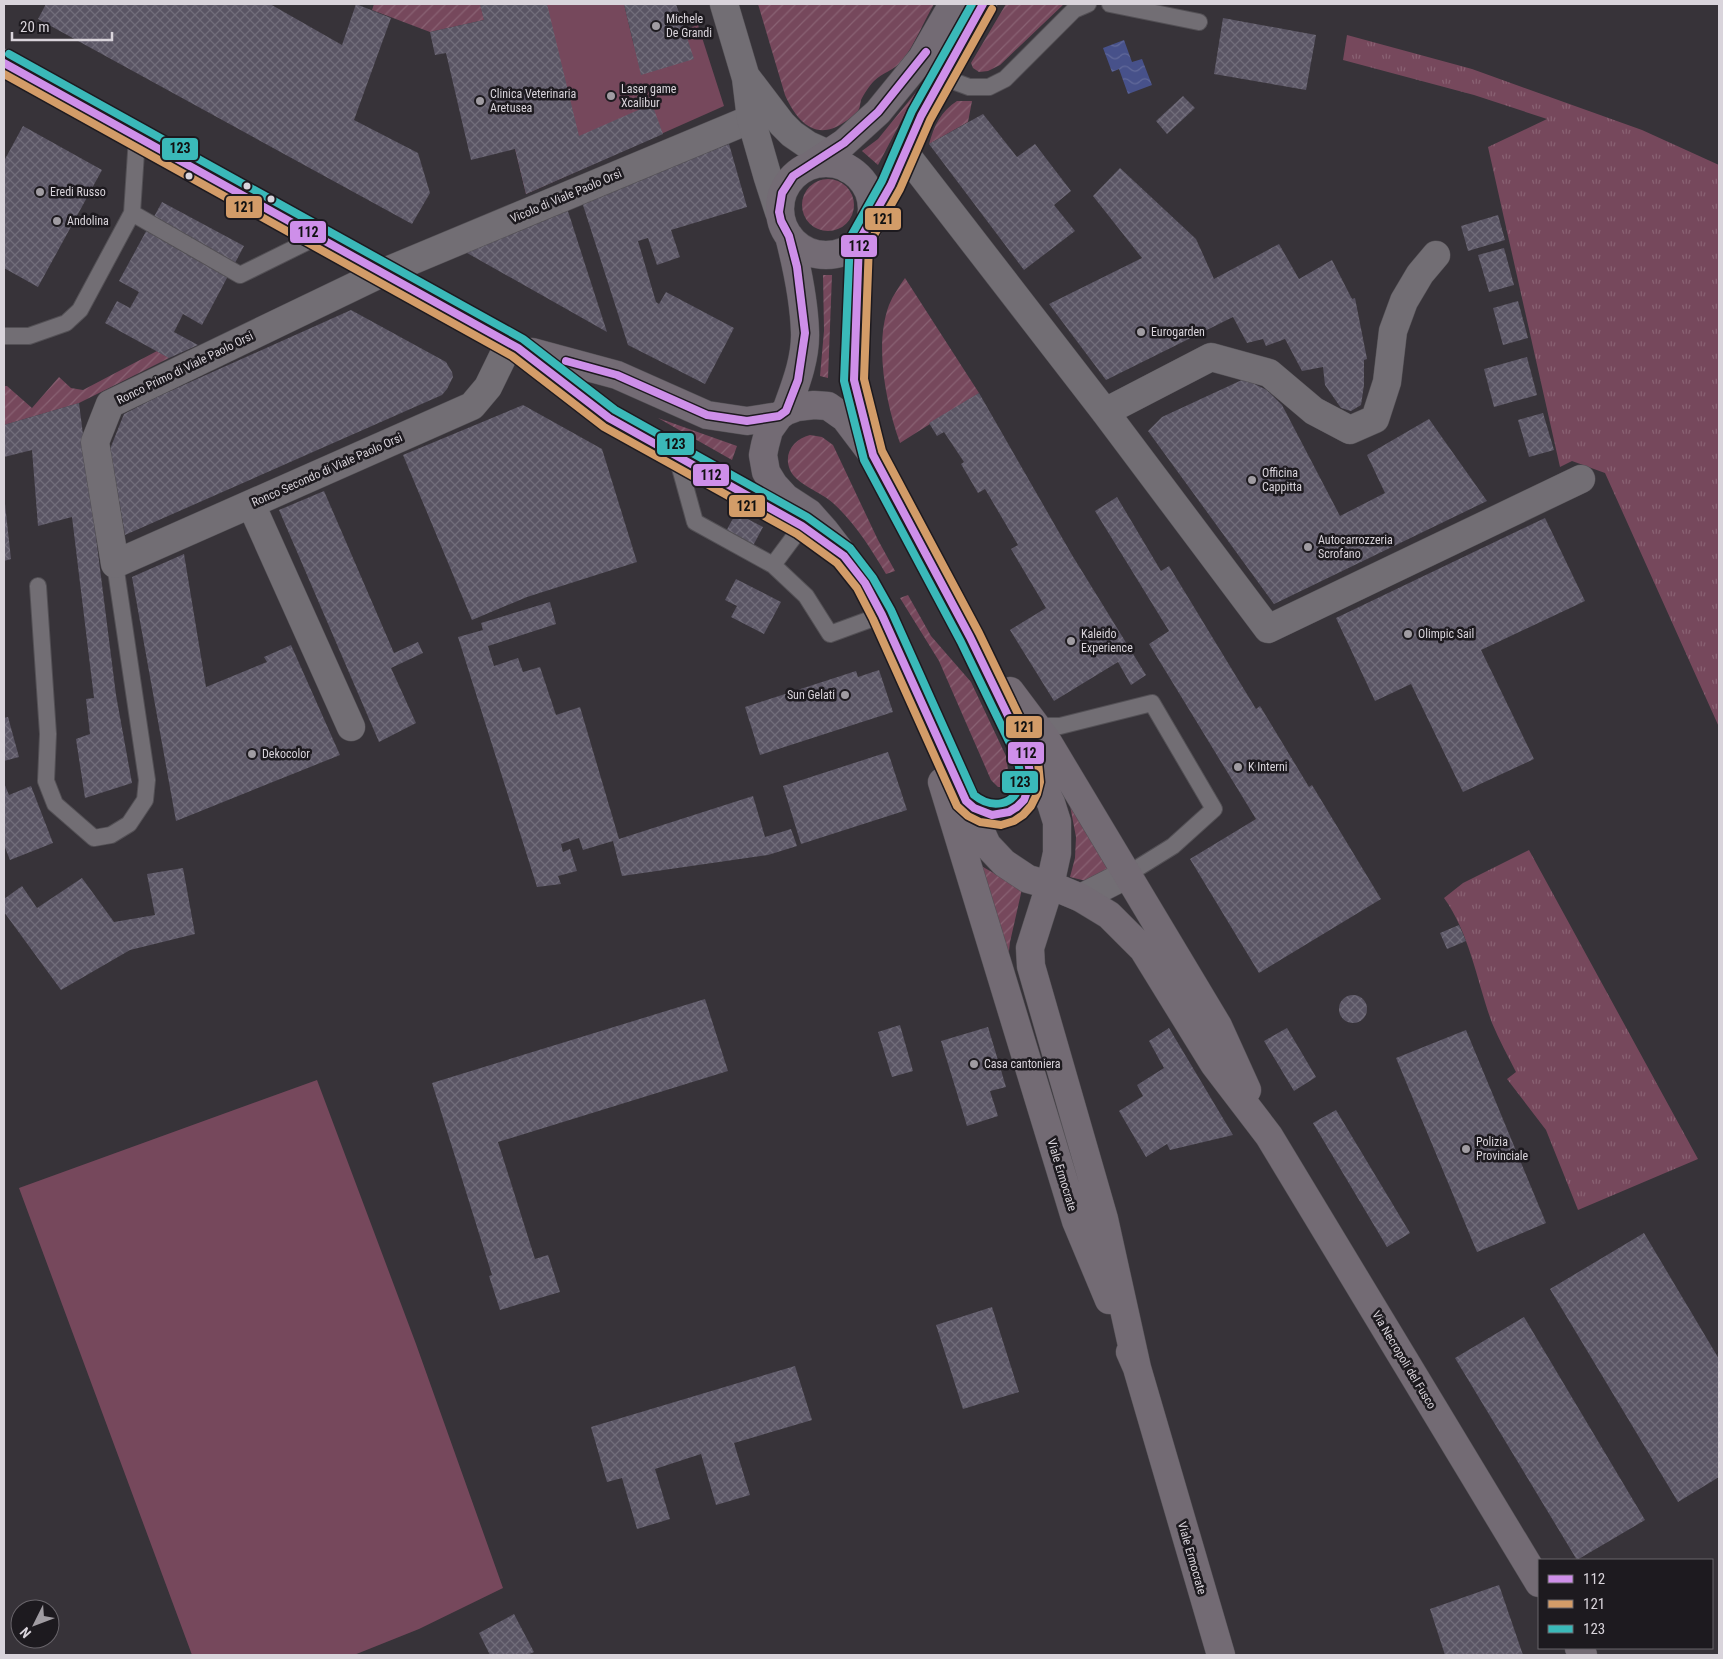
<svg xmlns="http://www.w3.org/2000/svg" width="1723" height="1659" font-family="'Roboto Condensed',sans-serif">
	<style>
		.grass { fill: url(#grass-tufts) }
		.park { fill: #76485c }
		.garden { fill: url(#garden-furrows) }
		.water { fill: url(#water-waves) }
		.building { fill: url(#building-cross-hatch) }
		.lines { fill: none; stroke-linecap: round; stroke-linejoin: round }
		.service-casing { stroke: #535055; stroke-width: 18 }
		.minor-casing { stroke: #535055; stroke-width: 29 }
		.secondary-casing { stroke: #535055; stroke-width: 29 }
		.primary-casing { stroke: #535055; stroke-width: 29 }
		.service { stroke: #726e74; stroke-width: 16 }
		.minor { stroke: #726e74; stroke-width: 28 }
		.secondary { stroke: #726e74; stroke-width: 28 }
		.primary { stroke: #736b74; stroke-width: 28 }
		.bus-1-casing { stroke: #1d1a1f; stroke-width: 11 }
		.bus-2-casing { stroke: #1d1a1f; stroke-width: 11 }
		.bus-3-casing { stroke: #1d1a1f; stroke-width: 11 }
		.bus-1 { stroke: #ce8fe9; stroke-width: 8 }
		.bus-2 { stroke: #d39c68; stroke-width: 8 }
		.bus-3 { stroke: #3ab9b9; stroke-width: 8 }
		.poi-dot { fill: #a09ca2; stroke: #1d1a1f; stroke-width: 2 }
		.bus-dot { fill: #d9d4db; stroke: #1d1a1f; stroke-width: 2 }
		.labels { text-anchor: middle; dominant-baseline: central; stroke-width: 5; stroke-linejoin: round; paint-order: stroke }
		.poi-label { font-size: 12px; fill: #d9d4db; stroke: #1d1a1f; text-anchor: start }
		.street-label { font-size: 12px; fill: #d9d4db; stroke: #1d1a1f }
		.line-badge { stroke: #1d1a1f; stroke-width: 2 }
		.pale-badge-label { font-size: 14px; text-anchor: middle; font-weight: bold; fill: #111 }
	</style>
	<defs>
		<pattern id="grass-tufts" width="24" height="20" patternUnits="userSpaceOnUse" patternTransform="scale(1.25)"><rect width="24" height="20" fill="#76485c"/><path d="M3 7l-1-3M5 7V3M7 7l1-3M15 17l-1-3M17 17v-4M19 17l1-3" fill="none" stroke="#896273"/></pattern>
		<pattern id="garden-furrows" width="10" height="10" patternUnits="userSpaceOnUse" patternTransform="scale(1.25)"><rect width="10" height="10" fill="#76485c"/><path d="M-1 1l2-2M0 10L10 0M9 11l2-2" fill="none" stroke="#896273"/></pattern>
		<pattern id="water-waves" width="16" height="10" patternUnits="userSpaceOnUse" patternTransform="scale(1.25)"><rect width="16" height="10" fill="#47518a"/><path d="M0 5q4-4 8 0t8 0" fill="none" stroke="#61699a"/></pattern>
		<pattern id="building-cross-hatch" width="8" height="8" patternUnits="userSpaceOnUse" patternTransform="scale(1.25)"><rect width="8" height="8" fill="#5a5564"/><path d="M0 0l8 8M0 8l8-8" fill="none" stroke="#716d7a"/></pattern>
	</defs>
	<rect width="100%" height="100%" fill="#373339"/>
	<path class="grass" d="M1347 35 1472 69 1642 130 1719 165V727L1605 473 1572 461 1560 467 1488 147 1547 119 1474 95 1343 60Z
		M1529 850 1698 1159 1578 1210 1546 1130 1507 1079 1516 1072C1508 1056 1499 1040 1492 1023 1477 982 1470 934 1444 898L1463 883Z"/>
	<path class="park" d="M480 4H624L634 46 698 25 724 106 526 194Z
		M317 1080 416 1344 503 1588 419 1629 354 1655H192L19 1188Z"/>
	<path class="garden" d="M374 4H480L484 20 430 32 372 10Z
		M758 4H934C924 21 914 46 902 61 894 70 882 73 874 81 869 86 864 94 861 100 860 104 860 108 858 111 854 116 848 120 843 123 815 142 796 120 785 95Z
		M1006 4H1064L1000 65 988 71 979 72 973 68 971 63Z
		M917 91 878 165 862 151 878 139Z
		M957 101H972L968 122 929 144C934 126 941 111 957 101Z
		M802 205a26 26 0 1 1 52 0a26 26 0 1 1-52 0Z
		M823 275H832L828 378 820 376 824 331Z
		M905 278 979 393 900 443C886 404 874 345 889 305 893 295 899 287 905 278Z
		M157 351 169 358 79 403 4 425V386H7L32 408 59 377 71 388 83 390Z
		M658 418 737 446 732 460Z
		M810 435 822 437 833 445 878 540 895 571 886 574C871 549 855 523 833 503 821 492 796 484 790 470 783 453 794 439 810 435Z
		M908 595 931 636 971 682 1006 756 1009 777 1006 787H998L991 780 939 661 900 598Z
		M1068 795 1112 870 1090 882 1070 877 1075 858 1076 837Z
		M973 849 983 867 1022 889 1010 942 1007 968Z"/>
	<path class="water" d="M1124 40 1132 62 1142 59 1152 85 1128 94 1119 69 1112 72 1103 48Z"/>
	<path class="building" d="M46 4H270L342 45 356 4 391 18 354 120 418 153 430 193 412 224 38 19Z
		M480 4H547L579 136 652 104 663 134 526 194 515 149 471 160 446 53 435 55 430 32 484 20Z
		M624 4H676L694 59 641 75Z
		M1223 18 1316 35 1306 90 1214 74Z
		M1183 96 1195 108 1167 134 1156 121Z
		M983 114 1017 157 1035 144 1071 191 1054 205 1075 231 1024 270 929 144Z
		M23 126 102 170 38 287 4 268V161Z
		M729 144 747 207 671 230 680 257 657 265 648 238 638 241 656 302 659 304 666 292 734 328 705 384 628 345 582 202Z
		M1120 168 1196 239 1214 279 1279 244 1299 279 1332 260 1352 299 1355 298 1367 359 1364 360V385L1361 405 1351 411 1341 408 1325 385 1323 367 1302 371 1285 339 1266 346 1263 339 1247 343 1233 317 1106 380 1049 304 1142 258 1093 196Z
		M162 202 244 246 202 325 183 314 174 332 198 345 169 358 105 323 117 301 130 308 139 292 119 281Z
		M567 208 583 258 607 332 460 249Z
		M1498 215 1505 240 1468 251 1461 226Z
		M1504 248 1514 285 1489 292 1478 255Z
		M1518 301 1528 338 1503 345 1493 308Z
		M351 310 446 362 452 372 453 377 447 389 442 395 125 535 110 449 124 414 157 397Z
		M1527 357 1537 395 1494 407 1484 369Z
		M1244 379 1267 390 1282 405 1340 516 1385 493 1367 455 1429 419 1487 501 1274 604 1148 431 1162 417Z
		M979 393 1072 555 1146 675 1131 685 1118 662 1054 701 1010 630 1046 608 1011 549 1018 545 985 489 978 493 961 464 964 462 944 432 937 436 929 423Z
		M79 403 116 695 132 783 85 798 76 739 90 734 86 699 94 698 72 517 38 526 32 450 4 457V425Z
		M523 405 602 449 637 562 527 597 472 620 403 455Z
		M1543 413 1554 450 1529 457 1518 420Z
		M324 491 394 653 418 642 423 653 391 668 416 723 379 742 279 510Z
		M1117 497 1161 571 1169 566 1256 709 1260 706 1309 787 1312 785 1381 899 1259 973 1190 859 1256 819 1149 644 1169 631 1095 511Z
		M4 504H5L11 559 4 561Z
		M736 513 763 527 746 559 719 544Z
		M1545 518 1585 601 1481 650 1534 759 1463 792 1411 684 1375 701 1336 618Z
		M184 554 206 687 267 662 264 657 291 645 340 755 176 821 132 577Z
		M736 579 781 602 764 634 731 617 737 606 725 600Z
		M550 602 556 624 488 646 494 666 518 658 523 672 540 667 556 715 580 707 619 839 753 796 765 837 791 829 797 846 768 855 622 876 613 841 583 850 579 838 561 844 563 852 570 849 577 871 558 876 561 884 537 887 458 637 483 630 481 623Z
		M879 670 893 712 760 755 745 707 856 671 858 677Z
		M8 717 19 757 4 761V718Z
		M888 752 907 810 801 844 783 786Z
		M4 783 9 795 31 786 53 843 10 860 4 845Z
		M183 868 195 934 130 950 61 990 4 912V899L22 886 37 908 82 878 114 922 155 915 147 874Z
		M1459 925 1466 941 1447 949 1440 933Z
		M1339 1009a14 14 0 1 1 28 0a14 14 0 1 1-28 0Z
		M705 999 728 1071 498 1142 535 1259 548 1255 560 1292 500 1310 489 1276 492 1275 432 1083Z
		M900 1025 913 1071 892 1077 878 1032Z
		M988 1027 1006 1087 990 1091 998 1116 967 1126 941 1041Z
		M1169 1028 1233 1135 1170 1150 1167 1144 1146 1157 1119 1111 1143 1096 1137 1085 1164 1068 1149 1041Z
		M1287 1028 1316 1077 1294 1091 1264 1041Z
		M1466 1030 1546 1223 1477 1252 1396 1058Z
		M1336 1110 1410 1233 1387 1247 1313 1123Z
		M1644 1233 1719 1359V1477L1678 1502 1550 1289Z
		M992 1307 1019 1392 963 1409 936 1325Z
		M1524 1317 1645 1520 1577 1560 1455 1358Z
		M795 1366 812 1420 734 1443 750 1495 716 1505 701 1454 655 1469 670 1519 637 1529 622 1478 607 1482 591 1427Z
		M1499 1585 1523 1655H1445L1430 1609Z
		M514 1614 534 1652 527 1655H490L479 1633Z"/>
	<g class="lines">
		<defs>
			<path id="service" d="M1110 4 1199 22
				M942 77 969 87H989L1005 79 1074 10 1088 4
				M137 137 132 213 240 275 317 237
				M4 336H29L66 323 80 310 132 213
				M677 457 695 522 773 565 802 526
				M773 565 806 596 830 634 882 615
				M38 586 48 734 46 781 55 804 94 838 111 835 129 824 145 800 147 780 115 564
				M1036 726H1060L1152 703 1214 809 1173 846 1128 874"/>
			<path id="minor" d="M904 152 1105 412 1268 629 1581 479
				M509 344 488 387 472 406 115 564 95 442 110 404 382 273 751 119
				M1105 412 1211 357 1269 373 1314 411 1350 430 1375 419 1387 382 1393 331 1404 301 1420 274 1436 255
				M251 504 351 727
				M1081 898 1128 874"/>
			<path id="secondary" d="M724 4 746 78 751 119 768 178 779 212
				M747 78 782 124 792 134 808 145 828 154 848 169"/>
			<path id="primary" d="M4 63 518 348 609 418 677 457 802 526
				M780 209a46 46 0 1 1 92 0a46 46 0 1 1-92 0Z
				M811 165 844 143 878 112 922 58 953 4
				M871 219 891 185 921 116 983 4
				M859 241 854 380 870 444
				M532 352 617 375 707 415 747 421 779 416
				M786 411C795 386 806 359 805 332 804 300 797 267 789 236
				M1010 691 1046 739 1218 1026 1247 1090
				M942 782 1076 1221 1109 1300
				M966 801C985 822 1019 820 1028 790 1032 780 1029 770 1028 759
				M1130 1352 1137 1368 1221 1655
				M1137 1368 1104 1219 1031 966 1030 948 1050 885 1057 853V822L1051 803 970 637 873 455 845 418 828 406 814 405 797 407 786 411 779 416 769 430 765 445 763 455 766 472 774 485 786 498 809 513 825 531 865 583 882 615 987 845 1004 863 1028 879 1050 885 1081 898 1109 915 1143 949 1214 1064 1269 1136 1539 1583
				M1579 1648 1583 1655"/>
		</defs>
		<use href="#service" class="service-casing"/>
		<use href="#minor" class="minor-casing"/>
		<use href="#secondary" class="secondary-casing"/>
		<use href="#primary" class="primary-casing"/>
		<use href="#service" class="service"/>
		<use href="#minor" class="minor"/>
		<use href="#secondary" class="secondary"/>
		<use href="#primary" class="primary"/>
		<defs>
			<path id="bus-1" d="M4 63 518 348 609 418 802 526 844 556 865 583 882 615 966 801 974 808 992 815 1009 812 1017 807 1024 800 1029 786 1030 773 1027 755 970 637 873 455 854 380 859 241 891 185 921 116 983 4
				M566 361 617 375 707 415 747 421 779 416 786 411 798 380 805 333 797 267 789 236 781 221 779 212 782 193 793 176 844 143 878 112 926 52"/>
			<path id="bus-2" d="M4 74 512 356 604 427 797 534 837 563 857 588 873 619 957 806 968 816 980 822 1001 825 1014 821 1023 815 1031 806 1037 794 1040 782 1038 762 1036 751 979 633 882 451 864 379 869 244 900 189 930 120 992 9"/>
			<path id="bus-3" d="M9 54 523 339 615 410 807 517 850 548 873 578 891 610 974 795C991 809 1016 807 1020 782 1021 774 1019 766 1017 758L961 642 864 460 844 381 850 238 882 181 912 111 972 4"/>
		</defs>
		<use href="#bus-1" class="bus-1-casing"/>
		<use href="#bus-2" class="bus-2-casing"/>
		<use href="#bus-3" class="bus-3-casing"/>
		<use href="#bus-1" class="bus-1"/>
		<use href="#bus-2" class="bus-2"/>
		<use href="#bus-3" class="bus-3"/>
	</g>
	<g class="poi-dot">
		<circle cx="656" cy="26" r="5"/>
		<circle cx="611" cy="96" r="5"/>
		<circle cx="480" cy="101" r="5"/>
		<circle cx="40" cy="192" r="5"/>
		<circle cx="57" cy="221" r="5"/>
		<circle cx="1141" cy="332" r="5"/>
		<circle cx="1252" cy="480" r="5"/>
		<circle cx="1308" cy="547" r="5"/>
		<circle cx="1408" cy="634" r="5"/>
		<circle cx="1071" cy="641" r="5"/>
		<circle cx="845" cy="695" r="5"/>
		<circle cx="252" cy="754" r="5"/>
		<circle cx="1238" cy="767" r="5"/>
		<circle cx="974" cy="1064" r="5"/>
		<circle cx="1466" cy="1149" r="5"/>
	</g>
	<g class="bus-dot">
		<circle cx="189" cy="176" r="4.5"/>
		<circle cx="247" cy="186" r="4.5"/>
		<circle cx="271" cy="199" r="4.5"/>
	</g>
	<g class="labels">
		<g class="poi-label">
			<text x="666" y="19">Michele<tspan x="666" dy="14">De Grandi</tspan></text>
			<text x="621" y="89">Laser game<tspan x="621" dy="14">Xcalibur</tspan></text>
			<text x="490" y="94">Clinica Veterinaria<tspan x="490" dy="14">Aretusea</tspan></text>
			<text x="50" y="192">Eredi Russo</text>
			<text x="67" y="221">Andolina</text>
			<text x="1151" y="332">Eurogarden</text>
			<text x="1262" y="473">Officina<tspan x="1262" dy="14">Cappitta</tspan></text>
			<text x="1318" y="540">Autocarrozzeria<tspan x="1318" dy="14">Scrofano</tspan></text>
			<text x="1081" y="634">Kaleido<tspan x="1081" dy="14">Experience</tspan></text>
			<text x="1418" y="634">Olimpic Sail</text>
			<text x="835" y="695" text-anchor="end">Sun Gelati</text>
			<text x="262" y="754">Dekocolor</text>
			<text x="1248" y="767">K Interni</text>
			<text x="984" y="1064">Casa cantoniera</text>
			<text x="1476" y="1142">Polizia<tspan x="1476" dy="14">Provinciale</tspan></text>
		</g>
		<g class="street-label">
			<text transform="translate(566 196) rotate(-23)">Vicolo di Viale Paolo Orsi</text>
			<text transform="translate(185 368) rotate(-26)">Ronco Primo di Viale Paolo Orsi</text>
			<text transform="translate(327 470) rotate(-24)">Ronco Secondo di Viale Paolo Orsi</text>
			<text transform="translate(1062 1175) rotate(73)">Viale Ermocrate</text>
			<text transform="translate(1404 1360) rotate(59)">Via Necropoli del Fusco</text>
			<text transform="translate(1192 1558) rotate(74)">Viale Ermocrate</text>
		</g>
	</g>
	<g class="line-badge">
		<rect x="161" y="137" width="38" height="24" rx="5" fill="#3ab9b9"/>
		<rect x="225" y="195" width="38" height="24" rx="5" fill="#d39c68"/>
		<rect x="864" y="207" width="38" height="24" rx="5" fill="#d39c68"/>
		<rect x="289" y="220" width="38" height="24" rx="5" fill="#ce8fe9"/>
		<rect x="840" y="234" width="38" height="24" rx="5" fill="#ce8fe9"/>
		<rect x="656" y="432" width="39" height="24" rx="5" fill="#3ab9b9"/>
		<rect x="692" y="463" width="38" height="24" rx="5" fill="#ce8fe9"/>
		<rect x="728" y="494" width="38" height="24" rx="5" fill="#d39c68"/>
		<rect x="1005" y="715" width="38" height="24" rx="5" fill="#d39c68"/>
		<rect x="1007" y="741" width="38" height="24" rx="5" fill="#ce8fe9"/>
		<rect x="1001" y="770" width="38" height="24" rx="5" fill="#3ab9b9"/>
	</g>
	<g class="pale-badge-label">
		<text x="180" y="153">123</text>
		<text x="244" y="212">121</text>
		<text x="883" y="224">121</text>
		<text x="308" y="237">112</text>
		<text x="859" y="251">112</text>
		<text x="675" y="449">123</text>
		<text x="711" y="480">112</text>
		<text x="747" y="511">121</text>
		<text x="1024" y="732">121</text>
		<text x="1026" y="758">112</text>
		<text x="1020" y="787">123</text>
	</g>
	<rect width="1723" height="1659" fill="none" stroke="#d9d4db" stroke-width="10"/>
	<rect x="1538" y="1559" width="175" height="90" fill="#1d1a1f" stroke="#68646a"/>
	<rect x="1548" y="1575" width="25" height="8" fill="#ce8fe9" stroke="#68646a"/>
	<text x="1583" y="1584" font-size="15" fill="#d9d4db">112</text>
	<rect x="1548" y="1600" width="25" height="8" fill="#d39c68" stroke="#68646a"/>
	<text x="1583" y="1609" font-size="15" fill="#d9d4db">121</text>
	<rect x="1548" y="1625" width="25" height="8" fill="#3ab9b9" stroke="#68646a"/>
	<text x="1583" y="1634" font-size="15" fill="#d9d4db">123</text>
	<g transform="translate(35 1624) rotate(228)"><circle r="24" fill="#1d1a1f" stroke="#68646a"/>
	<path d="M0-4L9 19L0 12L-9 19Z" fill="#a09ca2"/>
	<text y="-8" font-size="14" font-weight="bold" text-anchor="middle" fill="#d9d4db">N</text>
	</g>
	<path d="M12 32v8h100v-8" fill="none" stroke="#d9d4db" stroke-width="2.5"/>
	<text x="20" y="32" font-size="15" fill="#d9d4db" stroke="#1d1a1f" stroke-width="4" paint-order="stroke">20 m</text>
</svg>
